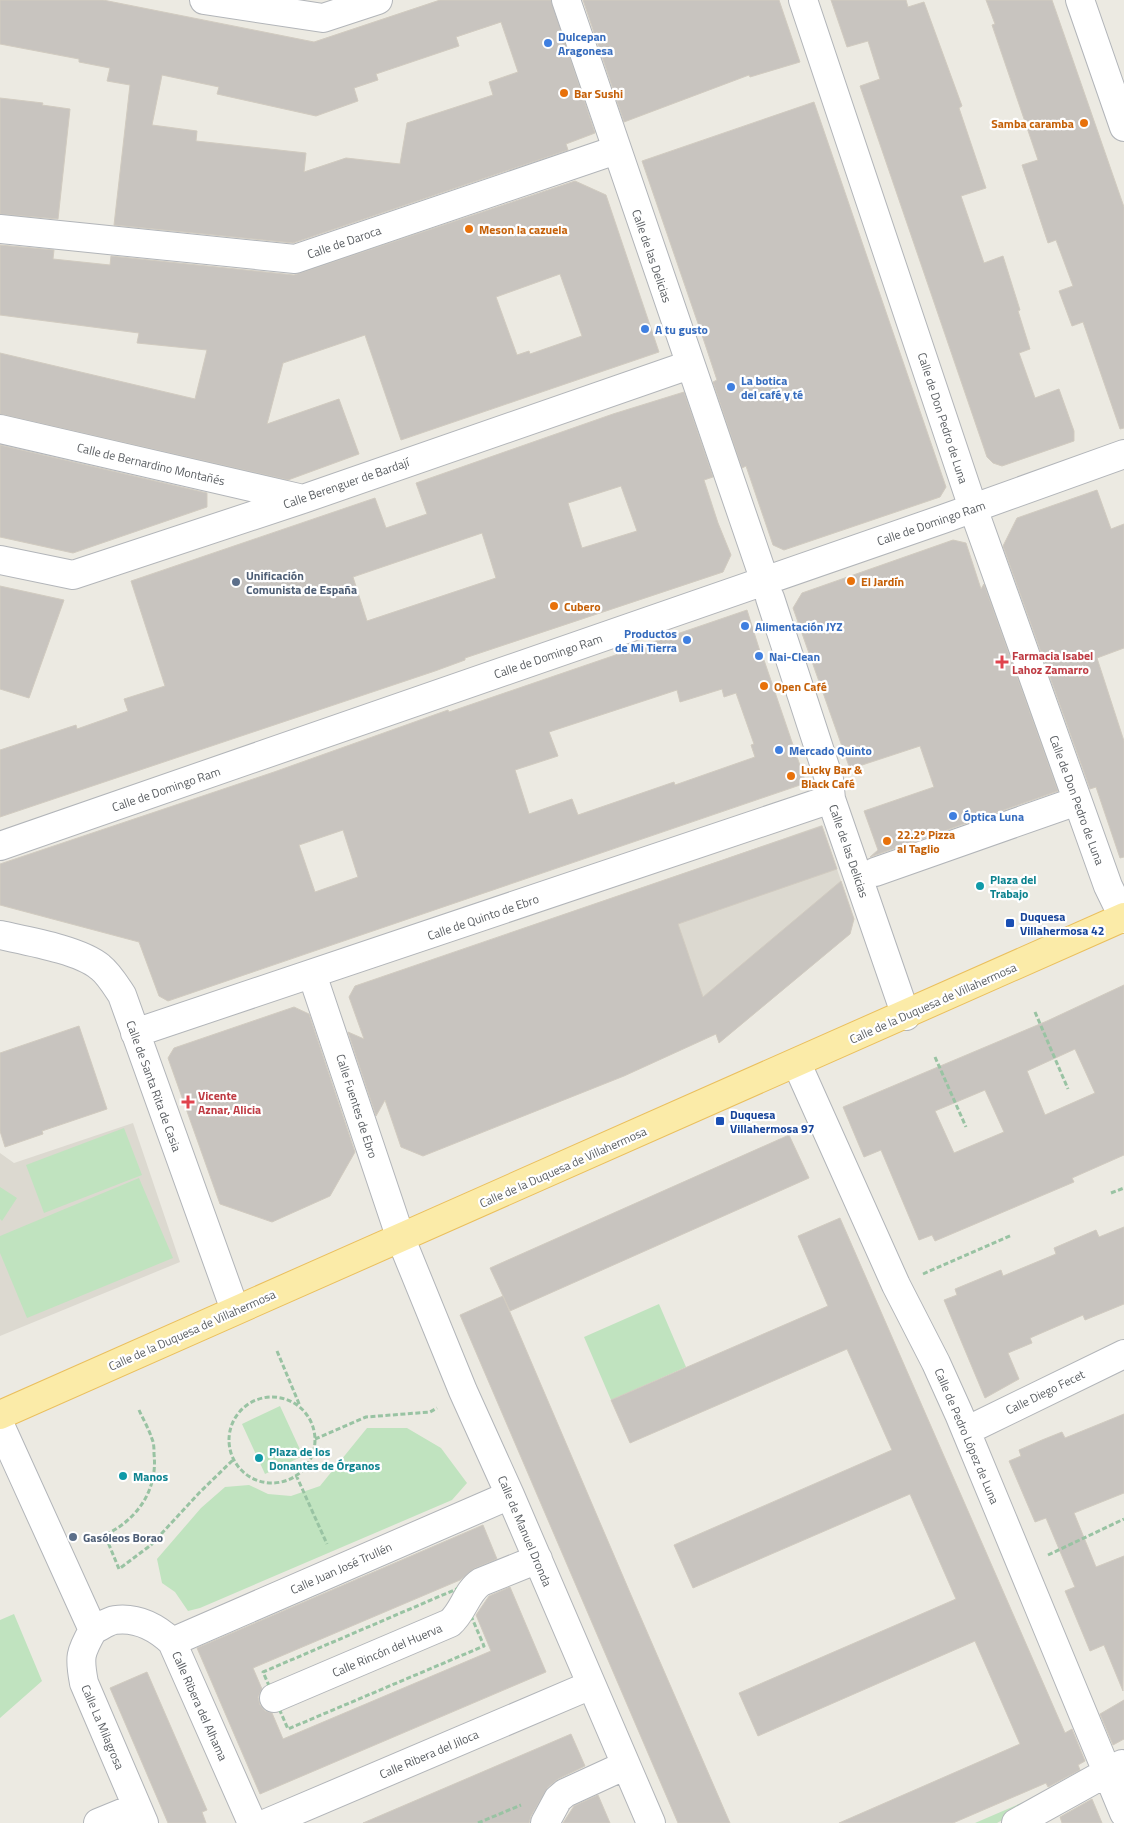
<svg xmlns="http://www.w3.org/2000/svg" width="1124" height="1823" font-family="'Titillium Web',sans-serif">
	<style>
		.education { fill: #dcd9d0 }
		.green { fill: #c0e3bf }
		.building { fill: #c8c4bf; stroke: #d1cbc0; fill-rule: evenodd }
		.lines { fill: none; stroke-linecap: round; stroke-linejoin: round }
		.minor-casing { stroke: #b2b5b9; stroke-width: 30 }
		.major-casing { stroke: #eabf5d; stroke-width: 30 }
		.path { stroke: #99c3a3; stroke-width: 3; stroke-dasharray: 5 2.5; stroke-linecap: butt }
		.minor { stroke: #fff; stroke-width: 28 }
		.major { stroke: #fbeba8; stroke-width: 28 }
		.shop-dot { fill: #3f7fe0; stroke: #fff; stroke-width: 2 }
		.food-dot { fill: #e8710a; stroke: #fff; stroke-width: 2 }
		.service-dot { fill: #5c6f8a; stroke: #fff; stroke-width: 2 }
		.health-dot { fill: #e0444e; stroke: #fff; stroke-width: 2 }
		.culture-dot { fill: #0f9aa8; stroke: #fff; stroke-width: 2 }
		.transit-dot { fill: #1a4fb4; stroke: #fff; stroke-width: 2 }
		.labels { text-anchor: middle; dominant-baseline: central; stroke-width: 4.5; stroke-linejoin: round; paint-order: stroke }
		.shop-label { font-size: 12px; font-weight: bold; fill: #366cbe; stroke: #fff; text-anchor: start }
		.food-label { font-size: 12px; font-weight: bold; fill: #c56008; stroke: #fff; text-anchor: start }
		.street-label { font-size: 12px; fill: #5a5e62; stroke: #fff }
		.service-label { font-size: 12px; font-weight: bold; fill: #4e5e75; stroke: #fff; text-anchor: start }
		.health-label { font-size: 12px; font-weight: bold; fill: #be3a42; stroke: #fff; text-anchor: start }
		.culture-label { font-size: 12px; font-weight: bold; fill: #0d838f; stroke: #fff; text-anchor: start }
		.transit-label { font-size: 12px; font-weight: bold; fill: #164399; stroke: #fff; text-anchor: start }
	</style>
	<rect width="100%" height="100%" fill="#eceae2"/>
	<path class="education" d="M822 825 854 919 850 934 719 1043 692 965 680 969 651 885Z
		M133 1123 180 1262 0 1336V1153L14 1163Z"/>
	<path class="green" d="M124 1128 142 1175 44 1213 26 1165Z
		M139 1178 173 1258 27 1318 0 1253V1236Z
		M0 1187 17 1198 2 1221 0 1219Z
		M659 1304 686 1367 611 1400 584 1337Z
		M280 1406 303 1456 265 1474 242 1424Z
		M367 1428H407L441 1448 467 1483 452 1500 200 1608 188 1611 175 1592 162 1583 157 1559 201 1508 225 1487 249 1485 268 1494 291 1496 320 1486Z
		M14 1614 42 1681 0 1718V1620Z
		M1042 1794 1043 1797 997 1823H975Z"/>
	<path class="building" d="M0 0H103L314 42 440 0H551L595 133 566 144 568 150 293 243 114 225 130 85 107 81 110 68 79 62V59L0 44ZM501 22 518 72 489 82 493 95 407 123 400 164 346 158 304 172 306 153 196 141 197 131 152 125 162 75 219 87 217 94 316 116 358 101 354 88 378 80 376 74 459 46 456 37Z
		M583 0H779L800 62 750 77 749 75 624 122Z
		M831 0H906L908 7 924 2 962 106 959 108 986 188 961 196 984 263 1003 256 1020 310 1018 311 1030 349 1019 353 1035 398 1059 389 1074 431V441L1002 466 993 463 987 457 860 86 880 79 868 41 847 47Z
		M986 0H1052L1124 207V428L1120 429 1083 322 1072 326 1059 291 1073 286 1056 240 1048 243 1022 165 1038 160 992 25 995 24Z
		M0 98 43 103 42 105 70 109 58 219 0 214Z
		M814 102 946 487 940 497 784 550 773 545 746 466 742 468 713 382 717 380 703 338 642 161Z
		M575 181 606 195 659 352 401 440 365 335 283 363 267 424 339 399 359 454 288 480 0 414V353L195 399 207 350 137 343 139 333 0 315V245L54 250 53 259 110 265 111 256 294 275ZM560 274 582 336 530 354 529 351 517 355 496 297Z
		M684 392 713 477 704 480 718 523 731 555 723 572 465 658V660L435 671 0 817V750L76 725 77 729 128 711 124 699 165 686 131 581 375 498 386 528 427 514 416 483 613 414ZM621 486 637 531 582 548 568 503ZM482 533 496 578 367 621 353 577Z
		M0 445 207 493V507L73 553 0 537Z
		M1097 490 1111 529 1124 524V648L1097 658 1124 741V857L1120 858 1096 787 1090 789 1003 546 1017 518Z
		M953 540 966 543 981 589 984 584 1058 791 870 857 878 850 864 811 934 787 920 746 850 769 793 608 802 593Z
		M0 586 64 600 29 698 0 689Z
		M747 610 763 661 764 660 806 783 168 1001 159 996 139 942 0 905V864L274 772 448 710 449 712ZM722 689 724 697 736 693 754 744 751 745 755 757 675 785 674 782 578 815 572 799 529 814 515 770 558 756 549 732 677 690 680 702ZM343 830 358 877 315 892 299 845Z
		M822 826 837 869 678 924 703 997 841 881 854 919 850 934 719 1043 716 1034 624 1076 423 1156 401 1147 385 1100 376 1116 348 1032 364 1039 349 997 355 986Z
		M1124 985V1155L1072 1178 1074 1182 935 1241 932 1235 919 1240 881 1150 864 1157 843 1107 1047 1021ZM1075 1049 1095 1093 1045 1115 1027 1071ZM985 1090 1004 1132 954 1153 935 1111Z
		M294 1007 309 1014 355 1152 330 1196 272 1222 220 1204 168 1058 174 1048Z
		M79 1026 107 1109 42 1131 43 1134 5 1147 0 1131V1053Z
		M789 1135 809 1178 510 1311 490 1268Z
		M840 1218 1065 1733 1072 1729 1085 1761 1078 1765 1080 1770 1048 1787 1046 1783 953 1823H839L1020 1744 975 1641 758 1736 739 1693 956 1599 910 1494 693 1588 674 1545 892 1450 847 1349 630 1443 611 1400 828 1306 798 1236Z
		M1124 1227V1304L1085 1320 1083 1315 1030 1338 1032 1343 1008 1353 1019 1379 985 1398 944 1300 957 1295 955 1289 1001 1270 1003 1276 1056 1254 1054 1248 1096 1230 1099 1237Z
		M503 1296 631 1595 730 1823H678L460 1315Z
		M1124 1414V1493L1074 1513 1096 1567 1124 1556 1123 1691 1104 1645 1090 1651 1065 1591 1075 1587 1046 1518 1035 1522 1009 1461 1021 1456 1019 1450 1042 1440 1062 1432 1065 1438Z
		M483 1525 497 1559 475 1568 460 1580 253 1668 262 1689 258 1697 260 1705 265 1711 272 1713 283 1739 491 1651 476 1615 489 1596 510 1587 546 1672 260 1794 197 1648Z
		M147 1672 207 1810 202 1812 206 1823H168L110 1688Z
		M1124 1700V1739L1113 1745 1100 1714Z
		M571 1734 585 1766 558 1779 548 1787 531 1816 529 1823H363Z
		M598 1795 610 1823H563L574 1806Z
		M1092 1799 1102 1823H1062L1060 1817Z"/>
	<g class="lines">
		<defs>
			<path id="minor" d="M204 0 323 18 378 0
				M566 0 760 567
				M803 0 973 508 1108 886 1124 919
				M1080 0 1124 127
				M0 229 295 259 616 150
				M0 429 303 499
				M0 560 73 575 303 499 689 365
				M770 598 829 779 831 799 906 1016
				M0 846 943 519 1124 454
				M875 872 1077 801
				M0 935C27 941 80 950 100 967 109 974 116 986 122 995L235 1310
				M312 974 401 1239 463 1391 510 1495 651 1823
				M135 1033 831 799
				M797 1064 896 1285 936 1363 959 1414 1124 1813
				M0 1425 93 1630
				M966 1431 1124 1354
				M93 1630C100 1627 108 1621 115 1620 138 1617 156 1627 172 1642L252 1823
				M93 1630C80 1653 79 1657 84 1683L144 1823
				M172 1642 510 1495
				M274 1698 450 1623C464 1611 466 1592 481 1582L538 1559
				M98 1823 137 1807
				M267 1823 591 1685
				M545 1823 558 1799 565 1793 626 1765
				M1016 1823 1122 1764"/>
			<path id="major" d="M0 1415C374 1248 750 1085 1124 917"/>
		</defs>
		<use href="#minor" class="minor-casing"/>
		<use href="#major" class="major-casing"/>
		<path class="path" d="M1035 1012 1068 1089
			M935 1057 966 1127
			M1111 1193 1124 1188
			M923 1274 1012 1235
			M277 1351 300 1406
			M229 1440a43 43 0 1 1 86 0a43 43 0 1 1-86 0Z
			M139 1410C143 1419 149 1429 152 1439 154 1443 154 1449 154 1454 158 1490 137 1520 105 1535L119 1569 151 1545 200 1492 234 1459
			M315 1439 366 1417 430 1412 437 1408
			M296 1475 327 1544
			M1048 1555 1124 1519
			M459 1588 484 1646 288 1729 263 1672Z
			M478 1823 521 1805"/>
		<use href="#minor" class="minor"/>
		<use href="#major" class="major"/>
	</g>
	<g class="shop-dot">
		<circle cx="548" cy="43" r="5"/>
		<circle cx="645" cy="329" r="5"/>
		<circle cx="731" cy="387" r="5"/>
		<circle cx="745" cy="626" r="5"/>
		<circle cx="687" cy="640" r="5"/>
		<circle cx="759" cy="656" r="5"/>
		<circle cx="779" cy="750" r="5"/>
		<circle cx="953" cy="816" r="5"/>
	</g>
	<g class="food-dot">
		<circle cx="564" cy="93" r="5"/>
		<circle cx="1084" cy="123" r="5"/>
		<circle cx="469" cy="229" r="5"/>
		<circle cx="851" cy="581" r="5"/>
		<circle cx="554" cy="606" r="5"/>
		<circle cx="764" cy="686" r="5"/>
		<circle cx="791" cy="776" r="5"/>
		<circle cx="887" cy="841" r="5"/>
	</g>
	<g class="service-dot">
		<circle cx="236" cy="582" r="5"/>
		<circle cx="73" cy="1537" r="5"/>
	</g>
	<g class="health-dot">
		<path d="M999.5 654.5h5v5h5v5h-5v5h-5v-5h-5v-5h5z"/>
		<path d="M185.5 1094.5h5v5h5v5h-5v5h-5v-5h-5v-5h5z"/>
	</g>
	<g class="culture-dot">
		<circle cx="980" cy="886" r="5"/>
		<circle cx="259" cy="1458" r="5"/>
		<circle cx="123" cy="1476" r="5"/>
	</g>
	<g class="transit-dot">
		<rect x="1005" y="918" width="10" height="10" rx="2.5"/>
		<rect x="715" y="1116" width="10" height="10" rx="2.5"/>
	</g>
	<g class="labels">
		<g class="shop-label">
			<text x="558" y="36">Dulcepan<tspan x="558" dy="14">Aragonesa</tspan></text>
			<text x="655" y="329">A tu gusto</text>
			<text x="741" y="380">La botica<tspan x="741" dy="14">del café y té</tspan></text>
			<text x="755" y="626">Alimentación JYZ</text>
			<text x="677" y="633" text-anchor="end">Productos<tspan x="677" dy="14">de Mi Tierra</tspan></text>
			<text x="769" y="656">Nai-Clean</text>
			<text x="789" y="750">Mercado Quinto</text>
			<text x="963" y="816">Óptica Luna</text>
		</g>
		<g class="food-label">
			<text x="574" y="93">Bar Sushi</text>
			<text x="1074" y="123" text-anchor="end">Samba caramba</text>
			<text x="479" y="229">Meson la cazuela</text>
			<text x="861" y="581">El Jardín</text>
			<text x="564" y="606">Cubero</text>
			<text x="774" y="686">Open Café</text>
			<text x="801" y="769">Lucky Bar &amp;<tspan x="801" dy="14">Black Café</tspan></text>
			<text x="897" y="834">22.2º Pizza<tspan x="897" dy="14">al Taglio</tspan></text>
		</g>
		<g class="street-label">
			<text transform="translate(344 242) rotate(-19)">Calle de Daroca</text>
			<text transform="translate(652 256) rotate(71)">Calle de las Delicias</text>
			<text transform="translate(943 418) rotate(72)">Calle de Don Pedro de Luna</text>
			<text transform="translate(151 464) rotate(13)">Calle de Bernardino Montañés</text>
			<text transform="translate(346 483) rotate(-19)">Calle Berenguer de Bardají</text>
			<text transform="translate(931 523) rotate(-19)">Calle de Domingo Ram</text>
			<text transform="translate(548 656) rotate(-19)">Calle de Domingo Ram</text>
			<text transform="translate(166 789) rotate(-19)">Calle de Domingo Ram</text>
			<text transform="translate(1077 800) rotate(70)">Calle de Don Pedro de Luna</text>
			<text transform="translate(849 851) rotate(71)">Calle de las Delicias</text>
			<text transform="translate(483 917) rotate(-19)">Calle de Quinto de Ebro</text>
			<text transform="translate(933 1003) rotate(-24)">Calle de la Duquesa de Villahermosa</text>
			<text transform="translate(154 1086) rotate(70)">Calle de Santa Rita de Casia</text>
			<text transform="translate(357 1106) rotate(72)">Calle Fuentes de Ebro</text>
			<text transform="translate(563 1167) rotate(-24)">Calle de la Duquesa de Villahermosa</text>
			<text transform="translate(192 1330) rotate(-24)">Calle de la Duquesa de Villahermosa</text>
			<text transform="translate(1045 1392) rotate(-26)">Calle Diego Fecet</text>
			<text transform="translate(967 1436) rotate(67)">Calle de Pedro López de Luna</text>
			<text transform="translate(525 1531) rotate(67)">Calle de Manuel Dronda</text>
			<text transform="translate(341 1568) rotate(-24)">Calle Juan José Trullén</text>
			<text transform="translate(387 1650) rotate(-23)">Calle Rincón del Huerva</text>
			<text transform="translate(200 1706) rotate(66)">Calle Ribera del Alhama</text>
			<text transform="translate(103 1727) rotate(67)">Calle La Milagrosa</text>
			<text transform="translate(429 1754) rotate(-23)">Calle Ribera del Jiloca</text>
		</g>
		<g class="service-label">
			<text x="246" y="575">Unificación<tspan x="246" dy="14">Comunista de España</tspan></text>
			<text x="83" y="1537">Gasóleos Borao</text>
		</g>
		<g class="health-label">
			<text x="1012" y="655">Farmacia Isabel<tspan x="1012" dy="14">Lahoz Zamarro</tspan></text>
			<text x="198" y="1095">Vicente<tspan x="198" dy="14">Aznar, Alicia</tspan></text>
		</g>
		<g class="culture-label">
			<text x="990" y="879">Plaza del<tspan x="990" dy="14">Trabajo</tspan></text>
			<text x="269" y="1451">Plaza de los<tspan x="269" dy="14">Donantes de Órganos</tspan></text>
			<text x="133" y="1476">Manos</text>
		</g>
		<g class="transit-label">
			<text x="1020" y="916">Duquesa<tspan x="1020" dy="14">Villahermosa 42</tspan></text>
			<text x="730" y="1114">Duquesa<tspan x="730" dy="14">Villahermosa 97</tspan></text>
		</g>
	</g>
</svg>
